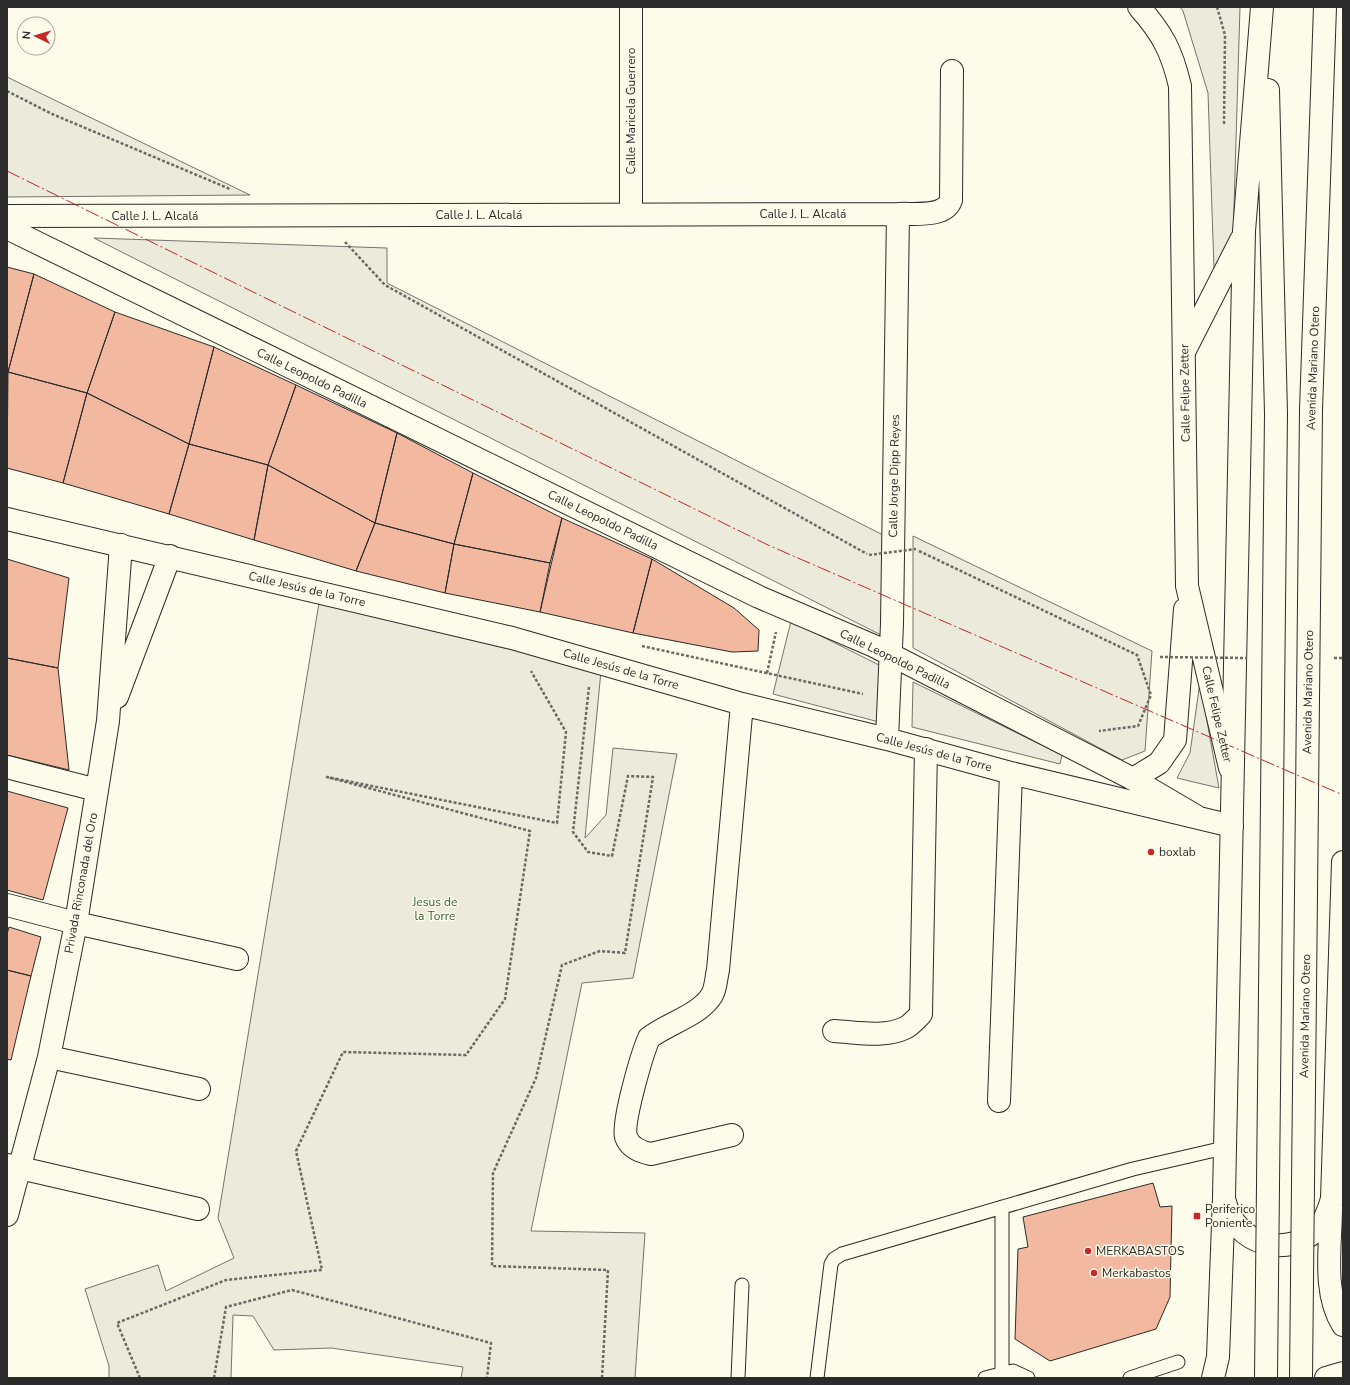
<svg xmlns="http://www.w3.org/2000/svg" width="1350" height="1385" font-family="'Nunito Sans',sans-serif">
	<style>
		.green { fill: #ecebdb; stroke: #74746e }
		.building { fill: #f2b8a0; stroke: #2b2b2b }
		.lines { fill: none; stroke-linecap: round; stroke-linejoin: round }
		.service-casing { stroke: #2b2b2b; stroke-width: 15 }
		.minor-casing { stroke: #2b2b2b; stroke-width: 24 }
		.secondary-casing { stroke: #2b2b2b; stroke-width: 24 }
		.primary-casing { stroke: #2b2b2b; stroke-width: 24 }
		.path { stroke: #6a6964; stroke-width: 2.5; stroke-dasharray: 3 2; stroke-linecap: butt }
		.service { stroke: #fdfbea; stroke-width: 13 }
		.minor { stroke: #fdfbea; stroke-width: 22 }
		.secondary { stroke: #fdfbea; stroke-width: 22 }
		.primary { stroke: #fdfbea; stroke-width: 22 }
		.primary-bridge-casing { stroke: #2b2b2b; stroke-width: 24; stroke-linecap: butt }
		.path-bridge { stroke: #6a6964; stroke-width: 2.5; stroke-dasharray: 3 2; stroke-linecap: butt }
		.primary-bridge { stroke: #fdfbea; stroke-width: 22 }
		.power { stroke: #c62828; stroke-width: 1; stroke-dasharray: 14 3 2 3; stroke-linecap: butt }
		.poi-dot { fill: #c62828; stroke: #fdfbea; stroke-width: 1.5 }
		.labels { text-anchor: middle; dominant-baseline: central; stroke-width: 3; stroke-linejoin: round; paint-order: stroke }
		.street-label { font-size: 12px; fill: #2b2b2b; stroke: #fdfbea }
		.poi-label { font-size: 12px; fill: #2b2b2b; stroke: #fdfbea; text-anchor: start }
		.park-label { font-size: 12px; fill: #34623c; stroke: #fdfbea }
	</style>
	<rect width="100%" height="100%" fill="#fdfbea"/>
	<path class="green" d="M1180 7H1240L1233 240 1214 269 1208 93 1183 11Z
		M7 77 250 195 7 197Z
		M94 238 387 248V283L883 535 881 635Z
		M913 536 1152 651 1145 751 1122 760 913 648Z
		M319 603 601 671 585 838 606 815 613 748 677 754 633 978 582 983 531 1231 645 1233 635 1378H461L463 1367 331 1348 274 1350 253 1316 233 1315 231 1378H109V1366L85 1289 158 1265 166 1291 234 1258 218 1218Z
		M791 621 881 666 879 722 773 694Z
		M913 682 1062 755 1060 764 912 727Z
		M1200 682 1219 788 1177 778 1190 753Z"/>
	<path class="building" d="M7 267 34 274 8 372H7Z
		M34 274 115 312 87 393 8 372Z
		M115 312 214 347 189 444 87 393Z
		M214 347 296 385 268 465 189 444Z
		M8 372 87 393 63 483 7 468Z
		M296 385 397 433 375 523 268 465Z
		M87 393 189 444 169 514 63 483Z
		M397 433 473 473 454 544 375 523Z
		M189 444 268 465 254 540 169 514Z
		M268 465 375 523 356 571 254 540Z
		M473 473 562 518 550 563 454 544Z
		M562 518 652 559 633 633 540 612Z
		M375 523 454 544 445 593 356 571Z
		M454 544 550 563 540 612 445 593Z
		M7 559 69 578 58 668 7 658Z
		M652 559 734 608 759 630 758 651 732 652 633 633Z
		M7 658 58 668 69 770 7 755Z
		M7 791 68 808 43 900 7 890Z
		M9 927 41 937 31 976 7 970V934Z
		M7 970 31 976 11 1060 7 1059Z
		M1153 1183 1160 1207 1172 1206 1170 1297 1156 1329 1050 1361 1015 1339 1018 1249 1028 1247 1023 1217Z"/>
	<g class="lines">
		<defs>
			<path id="service" d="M1002 1207V1373L1006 1378
				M738 1378 742 1285
				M817 1378 831 1264 834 1259 842 1254 1133 1169 1224 1148
				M985 1378 1013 1371 1028 1378
				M1130 1378 1178 1362"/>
			<path id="minor" d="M631 214V7
				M7 216 898 214C914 213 945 218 951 200L952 71
				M7 228 759 597 874 646 1133 779 1196 816
				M7 519 512 638 742 704 887 739 1011 773 1232 826
				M117 697 170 556
				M887 739 892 624 898 214
				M7 767 97 790
				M7 905 76 923 237 959
				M834 1031C856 1032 884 1038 905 1028 911 1025 916 1019 921 1014L926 749
				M49 1057 199 1089
				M999 1101 1011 773
				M732 1135 651 1154C641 1152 630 1148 626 1137 622 1122 642 1054 649 1038 668 1023 699 1016 712 995 716 988 716 978 718 970L742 704
				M7 1165 198 1209
				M7 1215 49 1057 76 923 108 721 121 545
				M1326 1378 1343 1373"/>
			<path id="secondary" d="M1139 7C1163 34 1172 52 1180 86L1187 586 1230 768
				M1133 779 1159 763 1175 740 1185 609"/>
			<path id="primary" d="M1268 90 1276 413
				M1185 350 1241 240
				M1311 410 1325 7
				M1225 1202C1235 1244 1289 1261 1319 1227 1326 1219 1329 1209 1332 1199L1343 862
				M1331 1207C1331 1245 1322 1292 1343 1325
				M1213 1378 1218 1357 1224 1197 1244 231 1262 7"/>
		</defs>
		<use href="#service" class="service-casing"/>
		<use href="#minor" class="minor-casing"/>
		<use href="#secondary" class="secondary-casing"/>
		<use href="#primary" class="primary-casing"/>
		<path class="path" d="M1217 7 1225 35 1224 125
			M7 91 52 114 230 189
			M345 242 385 285 867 554
			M919 551 1137 655 1151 695 1138 726 1099 731
			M642 646 863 694
			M767 673 776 632
			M589 687 573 832 588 852 612 856 628 776 653 777 625 953 600 951 562 965 536 1078 493 1173 492 1266 608 1270 602 1378
			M140 1378 117 1323 226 1280 322 1270 296 1151 343 1052 466 1055 505 999 530 831 327 777 557 823 566 732 531 671
			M214 1378 226 1307 292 1290 491 1343 487 1378"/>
		<use href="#service" class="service"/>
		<use href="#minor" class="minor"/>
		<use href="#secondary" class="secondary"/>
		<use href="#primary" class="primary"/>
		<defs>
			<path id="primary-bridge" d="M1266 1378 1276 413
				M1301 1378 1311 410"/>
		</defs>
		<use href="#primary-bridge" class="primary-bridge-casing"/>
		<path class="path-bridge" d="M869 555 916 549
			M1160 657 1247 658
			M1334 658H1343"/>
		<use href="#primary-bridge" class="primary-bridge"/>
		<path class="power" d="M7 171 768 545 1343 795"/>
	</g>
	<g class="poi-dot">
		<circle cx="1151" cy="852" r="4"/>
		<rect x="1193" y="1212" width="8" height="8" rx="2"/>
		<circle cx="1088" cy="1251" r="4"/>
		<circle cx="1094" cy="1273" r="4"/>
	</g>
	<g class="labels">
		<g class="street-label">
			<text transform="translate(631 111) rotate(-90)">Calle Maricela Guerrero</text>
			<text x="803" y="214">Calle J. L. Alcalá</text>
			<text x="479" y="215">Calle J. L. Alcalá</text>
			<text x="155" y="216">Calle J. L. Alcalá</text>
			<text transform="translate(1313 368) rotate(-88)">Avenida Mariano Otero</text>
			<text transform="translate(312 378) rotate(26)">Calle Leopoldo Padilla</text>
			<text transform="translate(1185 393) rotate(-91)">Calle Felipe Zetter</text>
			<text transform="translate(894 476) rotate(-89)">Calle Jorge Dipp Reyes</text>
			<text transform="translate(603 520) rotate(26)">Calle Leopoldo Padilla</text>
			<text transform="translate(307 589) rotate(13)">Calle Jesús de la Torre</text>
			<text transform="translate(895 659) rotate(26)">Calle Leopoldo Padilla</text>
			<text transform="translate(621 669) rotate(16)">Calle Jesús de la Torre</text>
			<text transform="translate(1308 692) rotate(-89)">Avenida Mariano Otero</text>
			<text transform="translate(1217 714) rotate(77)">Calle Felipe Zetter</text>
			<text transform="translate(934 752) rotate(15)">Calle Jesús de la Torre</text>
			<text transform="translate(81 883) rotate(-80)">Privada Rinconada del Oro</text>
			<text transform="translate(1305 1016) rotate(-89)">Avenida Mariano Otero</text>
		</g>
		<g class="poi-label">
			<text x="1159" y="852">boxlab</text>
			<text x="1205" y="1209">Periferico<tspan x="1205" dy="14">Poniente</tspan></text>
			<text x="1096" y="1251">MERKABASTOS</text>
			<text x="1102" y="1273">Merkabastos</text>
		</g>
		<g class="park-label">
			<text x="435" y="902">Jesus de<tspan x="435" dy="14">la Torre</tspan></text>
		</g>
	</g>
	<rect width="1350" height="1385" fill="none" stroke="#2b2b2b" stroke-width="16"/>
	<g transform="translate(36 36) rotate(275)"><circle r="19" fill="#fdfbea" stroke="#a9a89e"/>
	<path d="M0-3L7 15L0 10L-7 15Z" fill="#c62828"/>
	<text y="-6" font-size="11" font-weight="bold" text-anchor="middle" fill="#2b2b2b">N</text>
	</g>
</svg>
